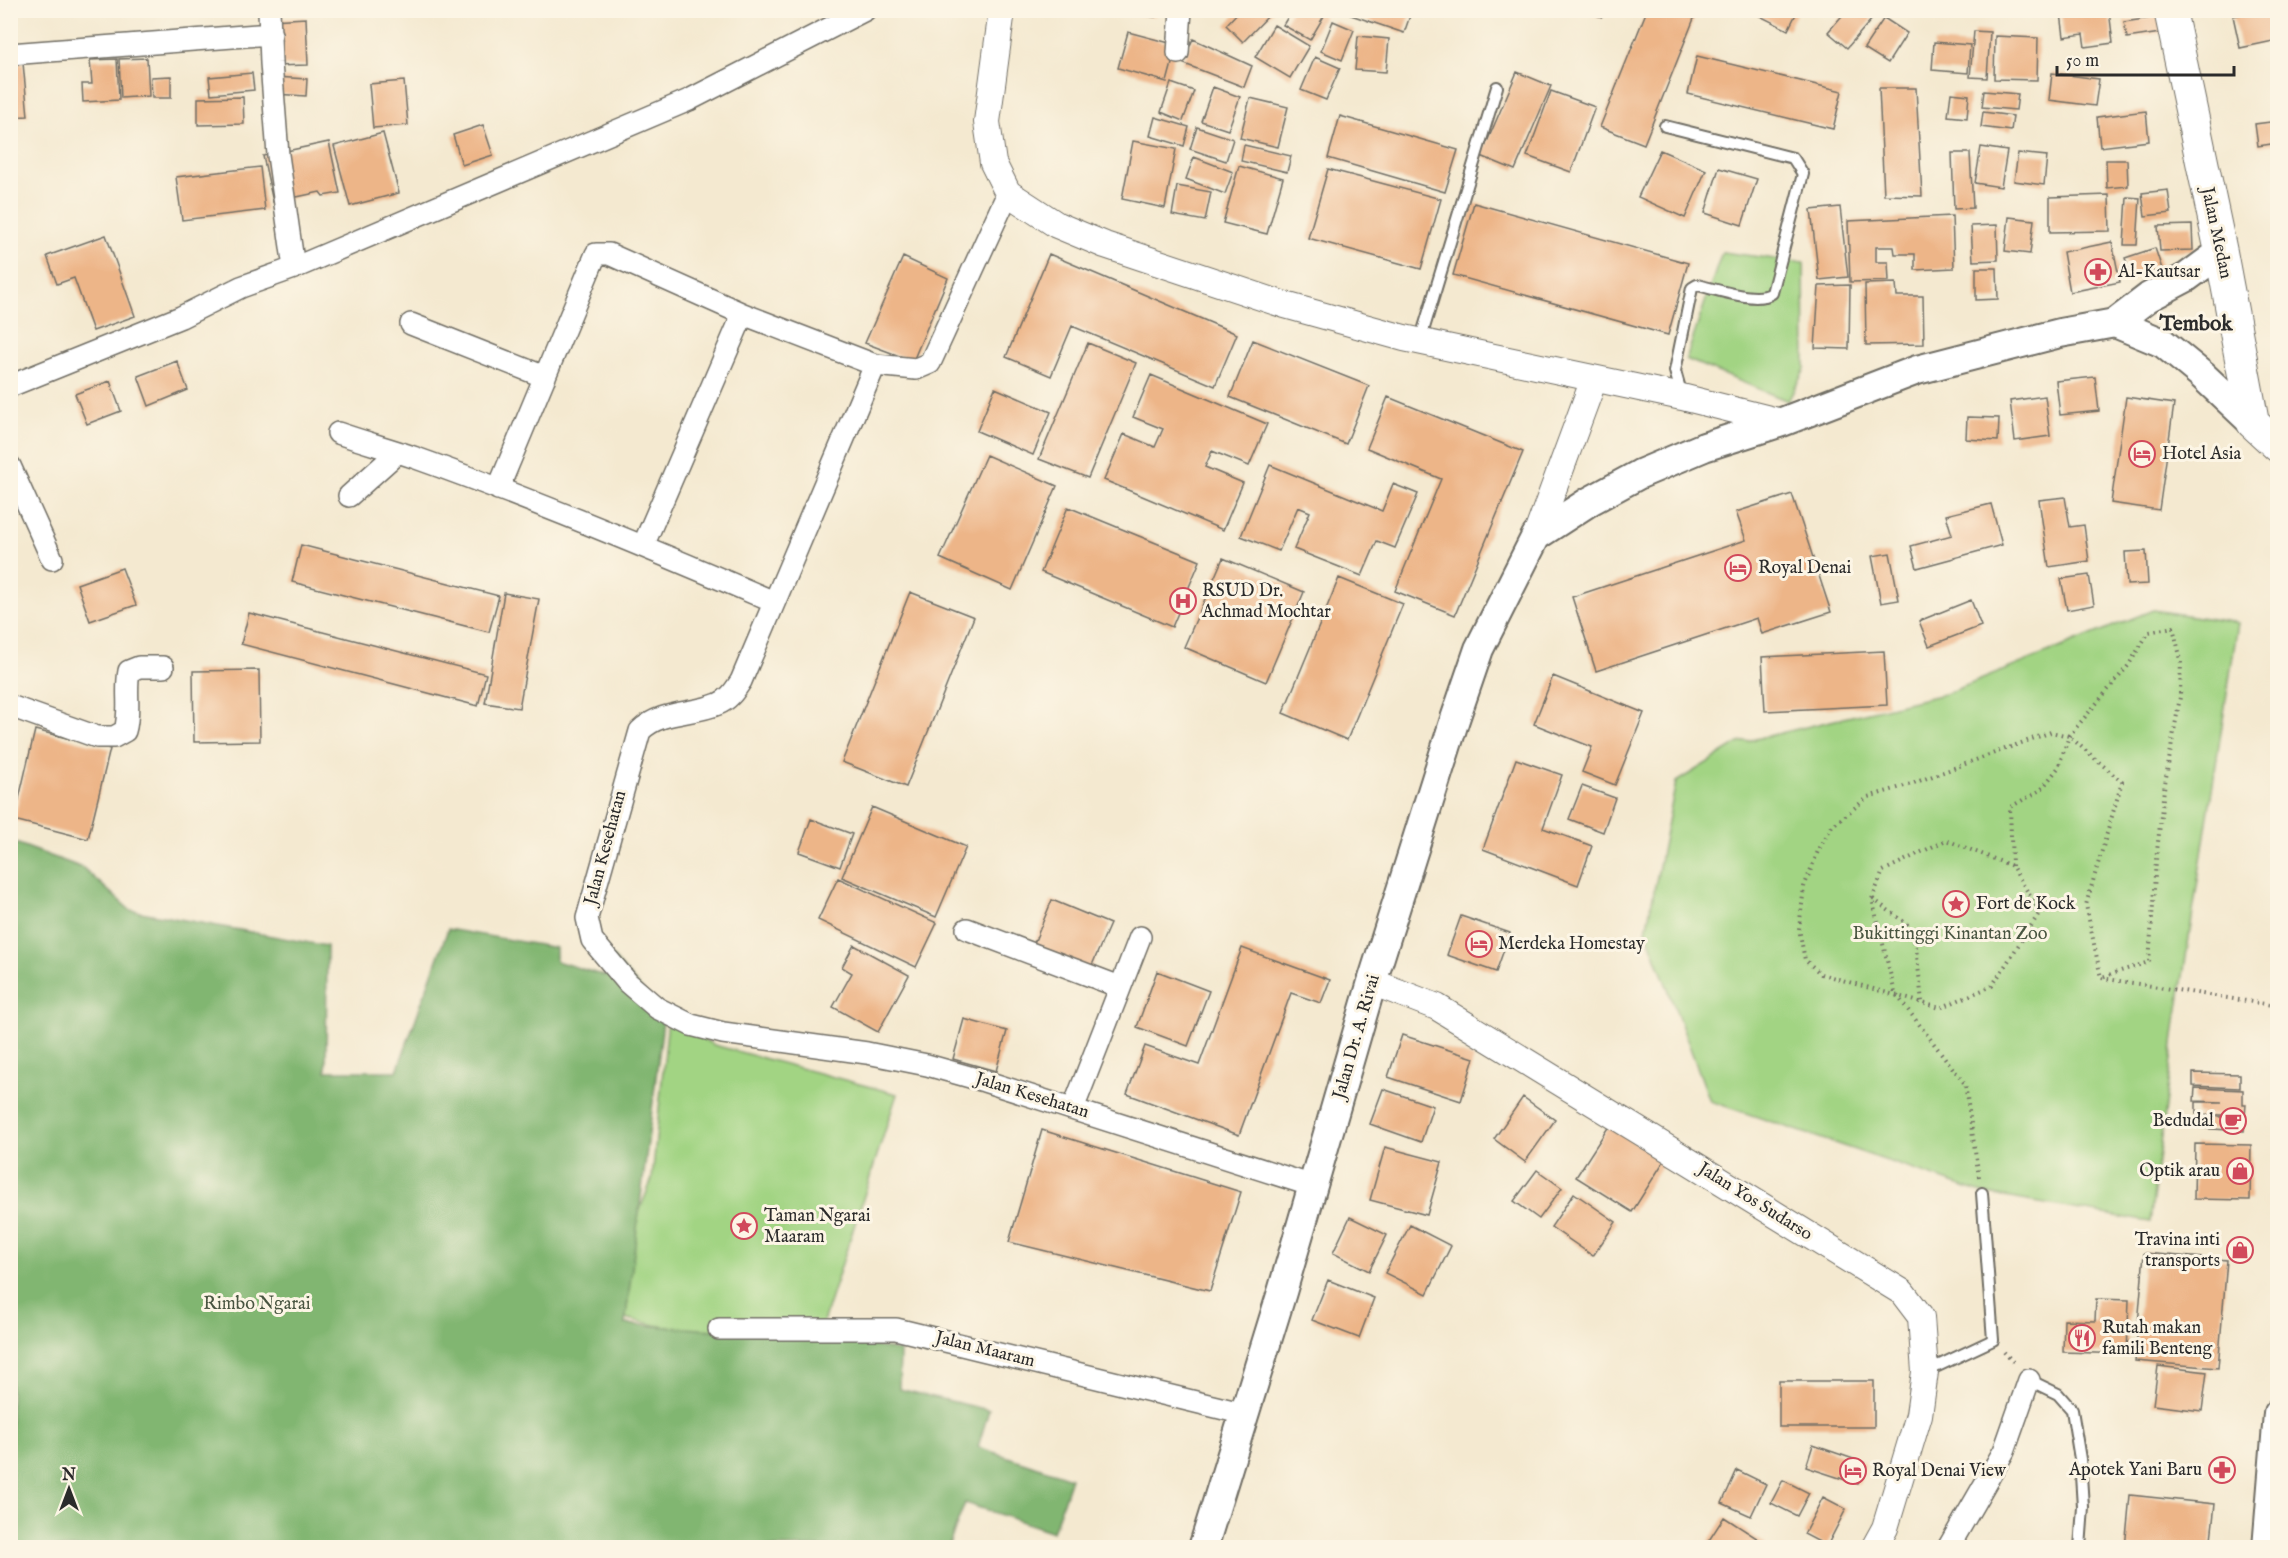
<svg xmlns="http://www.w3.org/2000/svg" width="2288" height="1558" font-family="'IM FELL English',serif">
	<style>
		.green { fill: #a2d483; stroke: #668057; stroke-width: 1.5 }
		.forest { fill: #81b671; stroke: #56704e; stroke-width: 1.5 }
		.building { fill: #edb588 }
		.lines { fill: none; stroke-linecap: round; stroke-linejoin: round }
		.service-casing { stroke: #716e65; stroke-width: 14 }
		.minor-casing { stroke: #716e65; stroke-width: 24 }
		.tertiary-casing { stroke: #716e65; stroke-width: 28 }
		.secondary-casing { stroke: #716e65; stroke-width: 32 }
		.primary-casing { stroke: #716e65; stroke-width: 34 }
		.path { stroke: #716e65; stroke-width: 4; stroke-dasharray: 1.5 4.5; stroke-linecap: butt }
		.service { stroke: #fff; stroke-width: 10 }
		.minor { stroke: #fff; stroke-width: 21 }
		.tertiary { stroke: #fff; stroke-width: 26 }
		.secondary { stroke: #fff; stroke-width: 28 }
		.primary { stroke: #fff; stroke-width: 32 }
		.labels { text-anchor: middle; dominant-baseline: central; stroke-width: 6; stroke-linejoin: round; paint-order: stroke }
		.street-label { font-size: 18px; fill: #2b2b2b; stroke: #fcf5e5 }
		.poi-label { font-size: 18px; fill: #2b2b2b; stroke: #fcf5e5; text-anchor: start }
		.park-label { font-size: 18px; fill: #495541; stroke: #fcf5e5 }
		.quarter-label { font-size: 21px; font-weight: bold; fill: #2b2b2b; stroke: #fcf5e5 }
	</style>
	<rect width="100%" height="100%" fill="#fcf5e5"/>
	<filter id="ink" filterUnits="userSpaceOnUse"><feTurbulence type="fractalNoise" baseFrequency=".0167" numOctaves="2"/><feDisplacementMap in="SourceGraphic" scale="12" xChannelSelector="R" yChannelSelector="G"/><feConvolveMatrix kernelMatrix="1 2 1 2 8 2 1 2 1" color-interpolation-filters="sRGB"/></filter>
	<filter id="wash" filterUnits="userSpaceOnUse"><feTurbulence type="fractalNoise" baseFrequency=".008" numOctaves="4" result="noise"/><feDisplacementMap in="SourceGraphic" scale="24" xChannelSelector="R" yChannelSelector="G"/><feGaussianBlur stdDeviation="1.35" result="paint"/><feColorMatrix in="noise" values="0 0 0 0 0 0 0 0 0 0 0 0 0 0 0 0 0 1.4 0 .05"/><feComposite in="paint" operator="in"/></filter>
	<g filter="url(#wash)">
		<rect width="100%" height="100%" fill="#f4e9d0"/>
		<path class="green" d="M1722 252 1804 263 1805 369 1788 401 1686 359Z
			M2153 610 2238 623 2176 1021 2150 1222 1982 1193 1710 1101 1646 931 1676 782 1739 743 1948 693Z
			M668 1020 714 1045 897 1094 813 1353 678 1330 610 1315 615 1272 652 1179Z"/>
		<path class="forest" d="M10 841 83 868 130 910 327 946 326 1071H397L448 929 556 948V961L605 976 611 955 664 1014 625 1324 831 1338 900 1351 899 1389 989 1410 978 1447 1071 1478 1053 1532 965 1503 948 1547 11 1548Z"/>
		<g id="blocks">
			<path class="building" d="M1121 10H1155V17L1120 13Z
				M1240 10H1274L1243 42 1226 25Z
				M1292 10H1315L1324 16 1310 40 1283 25Z
				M1349 10H1412L1404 33 1348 14Z
				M1580 10H1604L1602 17Z
				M1647 10 1697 11 1644 144 1600 127Z
				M1748 10H1798L1788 30Z
				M1847 10H1861L1872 19 1847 48 1828 32Z
				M2076 10H2109L2113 43 2085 47 2083 34 2064 37 2061 13Z
				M2261 10H2273L2278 40 2240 48 2233 16Z
				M2165 16 2167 32 2127 38 2124 22Z
				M306 18 308 65 273 66 271 20Z
				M1884 18 1907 33 1888 63 1864 48Z
				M1333 21 1354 30 1342 60 1321 51Z
				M1274 25 1309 46 1290 78 1255 57Z
				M1974 31 1990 32 1987 78 1970 77Z
				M1128 32 1177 45 1167 82 1118 68Z
				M1358 36 1389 39 1386 72 1355 70Z
				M1995 36 2038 38 2037 80 1994 79Z
				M1193 39 1252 66 1244 87 1182 63Z
				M1934 42 1970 45 1968 73 1932 70Z
				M1697 56 1842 91 1833 129 1688 94Z
				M1315 57 1340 68 1326 100 1301 90Z
				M147 58 149 96 121 98 119 59Z
				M117 59 119 100 83 102 82 84H92L90 60Z
				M23 63 28 116 10 117V64Z
				M1517 72 1551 86 1515 170 1481 156Z
				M252 73 254 90 211 94 209 77Z
				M2052 73 2099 79 2095 106 2049 100Z
				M171 76V98H152L151 77Z
				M275 77 307 79 306 96 275 94Z
				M404 81 408 125 373 128 369 84Z
				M1171 83 1194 91 1183 121 1161 112Z
				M1213 87 1240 97 1228 130 1201 121Z
				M1879 88H1916L1922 196 1884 195Z
				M1551 91 1595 107 1571 172 1527 156Z
				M1984 91 2018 94 2016 110 1982 107Z
				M1951 93 1969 95 1967 118 1948 116Z
				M243 97 244 124 198 125V98Z
				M1250 98 1288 107 1278 147 1240 138Z
				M2146 111 2149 141 2100 147 2097 117Z
				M1983 112 2013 116 2011 131 1981 127Z
				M1340 116 1458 150 1445 192 1328 158Z
				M1155 117 1189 127 1184 146 1150 136Z
				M2278 121V143L2258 146 2255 124Z
				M483 125 493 155 462 165 453 135Z
				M1197 127 1233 139 1226 161 1190 149Z
				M383 133 399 193 350 206 334 146Z
				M1133 141 1176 149 1165 208 1122 199Z
				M329 142 340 193 323 196 320 192 273 202 263 156Z
				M1244 145 1291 156 1287 172 1241 161Z
				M1981 147 2007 151 2001 187 1975 183Z
				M1660 150 1706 170 1685 218 1638 197Z
				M1952 153H1970L1973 208 1954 209Z
				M2018 153 2047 156 2044 185 2014 181Z
				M1194 157 1233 172 1225 194 1186 179Z
				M2106 160H2127L2128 186 2107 188Z
				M1239 166 1283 178 1267 234 1223 223Z
				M260 167 265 210 182 220 176 177Z
				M1719 168 1757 179 1742 225 1705 213Z
				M1328 169 1441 199 1421 269 1308 238Z
				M1177 186 1211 192 1205 221 1172 215Z
				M2168 190 2171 213 2145 216 2142 193Z
				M2109 195 2110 231 2050 232V197Z
				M2127 197 2140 198 2137 245H2124Z
				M1474 203 1688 263 1668 335 1453 275Z
				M1840 207 1848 277 1819 280 1811 210Z
				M1952 216 1954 268 1915 270V254H1895L1894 247H1876V262H1888L1889 281 1850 282 1848 221Z
				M2009 217 2034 220 2030 254 2005 251Z
				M1997 225 1998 260 1973 261 1971 226Z
				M2192 225 2193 250 2160 251 2158 226Z
				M106 235 135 316 93 331 74 278 57 284 47 256Z
				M2112 242 2120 282 2070 292 2063 252Z
				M2155 248 2162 269 2132 279 2125 258Z
				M1049 254 1237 334 1215 386 1072 326 1051 376 1006 357Z
				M903 257 948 278 913 361 865 343Z
				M1976 268H1997L1998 299 1976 300Z
				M1896 283 1897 296H1923L1924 344 1866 345 1865 284Z
				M1850 285 1849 349 1815 348 1819 286Z
				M1253 340 1369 386 1346 444 1230 397Z
				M1088 343 1136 363 1088 478 1039 459Z
				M177 361 188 390 149 406 138 376Z
				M1151 375 1267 424 1249 466 1212 451 1205 467 1243 483 1223 530 1104 480 1124 434 1155 447 1163 429 1133 417Z
				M2095 377 2099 411 2060 415 2056 381Z
				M110 381 121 411 87 424 75 394Z
				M995 388 1051 412 1033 455 977 431Z
				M2045 396 2050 436 2015 441 2010 401Z
				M1388 397 1523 452 1455 615 1395 591 1441 479 1367 448Z
				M2126 397 2174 404 2159 510 2111 503Z
				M1967 417 1999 418 1998 441 1966 439Z
				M986 455 1057 486 1012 590 940 558Z
				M1270 465 1382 511 1393 484 1418 494 1395 548 1377 541 1362 576 1294 549 1310 512 1298 507 1279 551 1241 536Z
				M1792 494 1831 612 1762 634 1757 618 1596 671 1572 597 1746 540 1736 512Z
				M2065 497 2070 527 2084 525 2089 561 2049 567 2039 500Z
				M1991 504 2002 545 1917 568 1911 546 1952 535 1946 515Z
				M1068 507 1200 561 1172 627 1041 572Z
				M301 545 499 596 489 632 292 582Z
				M2146 551 2148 584 2127 585 2125 552Z
				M1890 553 1899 600 1881 603 1872 556Z
				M1223 558 1304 592 1266 682 1184 647Z
				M122 568 136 605 90 621 77 584Z
				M2089 575 2094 605 2067 610 2061 579Z
				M1339 578 1403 604 1347 740 1283 713Z
				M910 592 974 617 906 787 842 762Z
				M504 593 539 599 519 708 485 703Z
				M1971 600 1981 626 1929 646 1919 621Z
				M249 613 486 674 478 706 241 644Z
				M1884 651 1887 705 1765 711 1762 657Z
				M259 670 260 741 194 742 193 671Z
				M1553 676 1644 713 1615 785 1582 772 1592 747 1534 724Z
				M35 730 110 749 88 839 14 820Z
				M1516 759 1562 775 1543 828 1592 846 1578 885 1483 849Z
				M1582 786 1615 798 1603 832 1569 819Z
				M872 807 966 847 936 917 842 877Z
				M811 819 852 834 840 867 799 852Z
				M838 878 937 923 916 967 818 920Z
				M1052 900 1110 924 1089 972 1032 948Z
				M1461 916 1510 933 1496 972 1447 955Z
				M854 945 909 975 878 1032 833 1007 852 973 842 967Z
				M1242 948 1330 980 1321 1003 1291 993 1239 1135 1127 1094 1145 1046 1199 1065Z
				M1157 971 1209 991 1188 1046 1137 1027Z
				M964 1019 1007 1031 996 1071 953 1059Z
				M1402 1035 1474 1058 1461 1101 1388 1077Z
				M2193 1073 2240 1074V1088L2193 1086Z
				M2195 1088 2243 1090V1104H2246L2245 1116 2196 1114V1102H2222L2194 1101Z
				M1383 1089 1433 1106 1421 1142 1370 1124Z
				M1523 1097 1555 1120 1525 1162 1494 1139Z
				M2198 1116 2245 1118 2244 1131 2197 1128Z
				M1609 1126 1664 1161 1632 1212 1576 1177Z
				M1042 1130 1241 1192 1210 1291 1009 1242Z
				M2195 1144 2251 1145 2250 1200 2194 1199Z
				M1385 1147 1442 1162 1427 1215 1370 1200Z
				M1537 1170 1562 1188 1539 1219 1514 1201Z
				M1574 1193 1616 1222 1593 1256 1551 1227Z
				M1350 1217 1387 1235 1369 1271 1333 1253Z
				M1410 1225 1451 1246 1427 1294 1385 1273Z
				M2144 1253 2227 1260 2218 1368 2135 1361Z
				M1328 1280 1374 1298 1359 1338 1312 1320Z
				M2096 1299 2129 1300 2127 1354 2063 1352 2064 1320 2095 1321Z
				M2158 1366 2207 1372 2202 1411 2153 1405Z
				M1779 1381H1874V1427H1779Z
				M1813 1445 1865 1463 1858 1484 1806 1467Z
				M1737 1470 1766 1484 1751 1516 1722 1503Z
				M1783 1480 1809 1493 1797 1516 1771 1503Z
				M2130 1495 2215 1504 2210 1548H2125Z
				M1823 1497 1846 1509 1827 1546 1804 1534Z
				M1724 1517 1766 1544 1764 1548H1704Z"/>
		</g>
	</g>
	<g filter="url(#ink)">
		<use href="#blocks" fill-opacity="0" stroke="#716e65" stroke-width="1.5"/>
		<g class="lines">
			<defs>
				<path id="service" d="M1665 126 1793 158 1803 174 1772 293C1757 304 1716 289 1697 285L1692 288 1675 371 1682 396
					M1420 341 1497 87
					M1925 1372 1993 1340 1982 1193
					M2029 1380 2058 1394 2072 1410 2080 1459 2083 1507 2080 1548"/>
				<path id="minor" d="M269 10 271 63 278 155 294 268
					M1178 53 1181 10
					M10 54 271 34
					M411 324 545 377
					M875 365 741 681C735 690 729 700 718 704 692 715 661 710 640 731L587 918 592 940 628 983 657 1008 691 1025 723 1033 867 1053 927 1065 984 1081 1313 1186
					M10 386 181 317 241 287 294 268 689 100 865 10
					M338 433C364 442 390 449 416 458 537 501 656 551 774 602
					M10 466 52 559
					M498 489 596 254H609L743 314 875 365 916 369 930 363 1008 193
					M349 496 397 453
					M643 546 743 314
					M10 706 97 737H114L125 731C131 711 125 692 129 671L139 667H163
					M967 929 1120 987
					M1073 1109 1140 937
					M719 1329H896L1245 1414
					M1948 1548 2004 1451 2029 1380"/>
				<path id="tertiary" d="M1002 10 987 122 993 163 1008 193 1057 225 1105 245 1285 305 1404 338 1682 397 1782 422
					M1536 536 1594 379
					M1372 982 1437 1007 1902 1292 1921 1317 1925 1372 1919 1415 1885 1528 1874 1548"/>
				<path id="secondary" d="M2115 323 2163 343 2202 375 2253 423
					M1203 1548 1282 1292 1372 982 1455 719 1479 649 1536 536 1590 501 1640 474 1704 447 1782 422 1917 370 2060 333 2115 323 2149 297 2187 277 2221 252
					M2267 1548 2278 1413"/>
				<path id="primary" d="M2170 10 2221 252 2253 423 2278 446"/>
			</defs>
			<use href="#service" class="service-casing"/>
			<use href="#minor" class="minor-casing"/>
			<use href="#tertiary" class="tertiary-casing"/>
			<use href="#secondary" class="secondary-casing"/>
			<use href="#primary" class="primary-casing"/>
			<path class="path" d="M2012 866 2010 807 2041 790 2058 768 2069 736 2128 666 2149 632 2173 627 2181 660 2180 697 2164 789 2156 860 2149 962 2102 977
				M1873 899 1907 924 1916 947 1922 1002
				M1979 1177 1965 1084 1895 993 1872 899 1883 871 1946 840 2012 866 2040 912 1992 986 1940 1008 1821 974 1805 960 1799 929 1804 887 1818 851 1832 826 1868 797 1911 784 2051 732 2069 736 2122 782 2086 905 2101 978 2278 1006
				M2004 1352 2015 1364"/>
			<use href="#service" class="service"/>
			<use href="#minor" class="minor"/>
			<use href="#tertiary" class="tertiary"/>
			<use href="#secondary" class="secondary"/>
			<use href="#primary" class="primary"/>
		</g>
	</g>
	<defs>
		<symbol id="pharmacy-ring" viewBox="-11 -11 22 22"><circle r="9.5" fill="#fcf5e5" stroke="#d1495b" stroke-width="1.5"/><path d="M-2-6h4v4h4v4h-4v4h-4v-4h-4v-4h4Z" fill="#d1495b"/></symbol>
		<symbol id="hotel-ring" viewBox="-11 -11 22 22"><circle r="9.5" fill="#fcf5e5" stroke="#d1495b" stroke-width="1.5"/><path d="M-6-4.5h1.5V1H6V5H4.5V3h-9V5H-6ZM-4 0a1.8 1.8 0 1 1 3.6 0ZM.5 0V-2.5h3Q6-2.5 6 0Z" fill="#d1495b"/></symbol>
		<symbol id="hospital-ring" viewBox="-11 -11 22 22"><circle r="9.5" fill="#fcf5e5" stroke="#d1495b" stroke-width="1.5"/><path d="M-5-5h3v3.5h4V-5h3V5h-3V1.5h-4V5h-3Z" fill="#d1495b"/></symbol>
		<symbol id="sight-ring" viewBox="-11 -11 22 22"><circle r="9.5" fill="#fcf5e5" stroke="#d1495b" stroke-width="1.5"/><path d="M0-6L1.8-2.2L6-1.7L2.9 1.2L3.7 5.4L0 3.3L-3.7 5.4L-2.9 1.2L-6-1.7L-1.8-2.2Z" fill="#d1495b"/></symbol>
		<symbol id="cafe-ring" viewBox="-11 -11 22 22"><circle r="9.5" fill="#fcf5e5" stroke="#d1495b" stroke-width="1.5"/><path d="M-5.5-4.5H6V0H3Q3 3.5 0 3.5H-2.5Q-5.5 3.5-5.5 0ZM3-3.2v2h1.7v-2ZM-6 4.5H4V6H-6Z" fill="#d1495b"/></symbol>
		<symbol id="shop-ring" viewBox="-11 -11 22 22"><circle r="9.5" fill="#fcf5e5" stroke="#d1495b" stroke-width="1.5"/><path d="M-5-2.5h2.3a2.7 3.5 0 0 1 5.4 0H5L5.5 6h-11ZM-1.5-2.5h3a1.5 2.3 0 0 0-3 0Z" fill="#d1495b"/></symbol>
		<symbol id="restaurant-ring" viewBox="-11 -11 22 22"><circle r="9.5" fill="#fcf5e5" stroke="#d1495b" stroke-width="1.5"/><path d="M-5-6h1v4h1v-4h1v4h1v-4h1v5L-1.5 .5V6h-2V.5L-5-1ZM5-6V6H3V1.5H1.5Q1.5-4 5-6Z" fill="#d1495b"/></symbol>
	</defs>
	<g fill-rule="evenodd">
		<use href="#pharmacy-ring" x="2083" y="257" width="30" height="30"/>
		<use href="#hotel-ring" x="2127" y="439" width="30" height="30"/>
		<use href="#hotel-ring" x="1723" y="553" width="30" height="30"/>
		<use href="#hospital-ring" x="1168" y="586" width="30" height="30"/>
		<use href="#sight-ring" x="1941" y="889" width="30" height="30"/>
		<use href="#hotel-ring" x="1464" y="929" width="30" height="30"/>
		<use href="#cafe-ring" x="2218" y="1106" width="30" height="30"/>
		<use href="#shop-ring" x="2225" y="1156" width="30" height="30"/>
		<use href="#sight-ring" x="729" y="1211" width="30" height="30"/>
		<use href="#shop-ring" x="2225" y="1235" width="30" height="30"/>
		<use href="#restaurant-ring" x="2067" y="1323" width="30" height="30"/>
		<use href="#pharmacy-ring" x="2207" y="1455" width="30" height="30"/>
		<use href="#hotel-ring" x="1838" y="1456" width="30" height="30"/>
	</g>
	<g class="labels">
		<g class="street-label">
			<text transform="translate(2216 233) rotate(78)">Jalan Medan</text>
			<text transform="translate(606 848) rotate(-75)">Jalan Kesehatan</text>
			<text transform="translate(1357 1037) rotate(-74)">Jalan Dr. A. Rivai</text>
			<text transform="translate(1032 1096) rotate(17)">Jalan Kesehatan</text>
			<text transform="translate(1755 1202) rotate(32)">Jalan Yos Sudarso</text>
			<text transform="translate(985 1350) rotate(14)">Jalan Maaram</text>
		</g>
		<g class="poi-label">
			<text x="2118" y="272">Al-Kautsar</text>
			<text x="2162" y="454">Hotel Asia</text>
			<text x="1758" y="568">Royal Denai</text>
			<text x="1202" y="591">RSUD Dr.<tspan x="1202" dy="21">Achmad Mochtar</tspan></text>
			<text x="1976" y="904">Fort de Kock</text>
			<text x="1498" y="944">Merdeka Homestay</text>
			<text x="2214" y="1121" text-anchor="end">Bedudal</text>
			<text x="2220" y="1171" text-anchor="end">Optik arau</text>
			<text x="764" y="1216">Taman Ngarai<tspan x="764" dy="21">Maaram</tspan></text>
			<text x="2220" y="1240" text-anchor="end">Travina inti<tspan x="2220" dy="21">transports</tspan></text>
			<text x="2102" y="1328">Rutah makan<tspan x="2102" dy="21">famili Benteng</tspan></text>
			<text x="2202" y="1470" text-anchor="end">Apotek Yani Baru</text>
			<text x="1872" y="1471">Royal Denai View</text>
		</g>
		<g class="park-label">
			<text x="1950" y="934">Bukittinggi Kinantan Zoo</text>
			<text x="257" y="1304">Rimbo Ngarai</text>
		</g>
		<g class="quarter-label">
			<text x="2196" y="324">Tembok</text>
		</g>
	</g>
	<rect width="2288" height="1558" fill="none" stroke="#fcf5e5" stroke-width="36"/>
	<g transform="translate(69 1489)" stroke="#fcf5e5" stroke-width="4.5" paint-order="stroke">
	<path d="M0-4.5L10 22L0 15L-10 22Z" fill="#2b2b2b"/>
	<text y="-9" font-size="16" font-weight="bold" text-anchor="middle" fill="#2b2b2b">N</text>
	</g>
	<path d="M2057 66v9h177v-9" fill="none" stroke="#2b2b2b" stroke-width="3"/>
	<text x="2066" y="66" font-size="18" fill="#2b2b2b" stroke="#fcf5e5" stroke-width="4.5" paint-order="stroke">50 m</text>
</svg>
